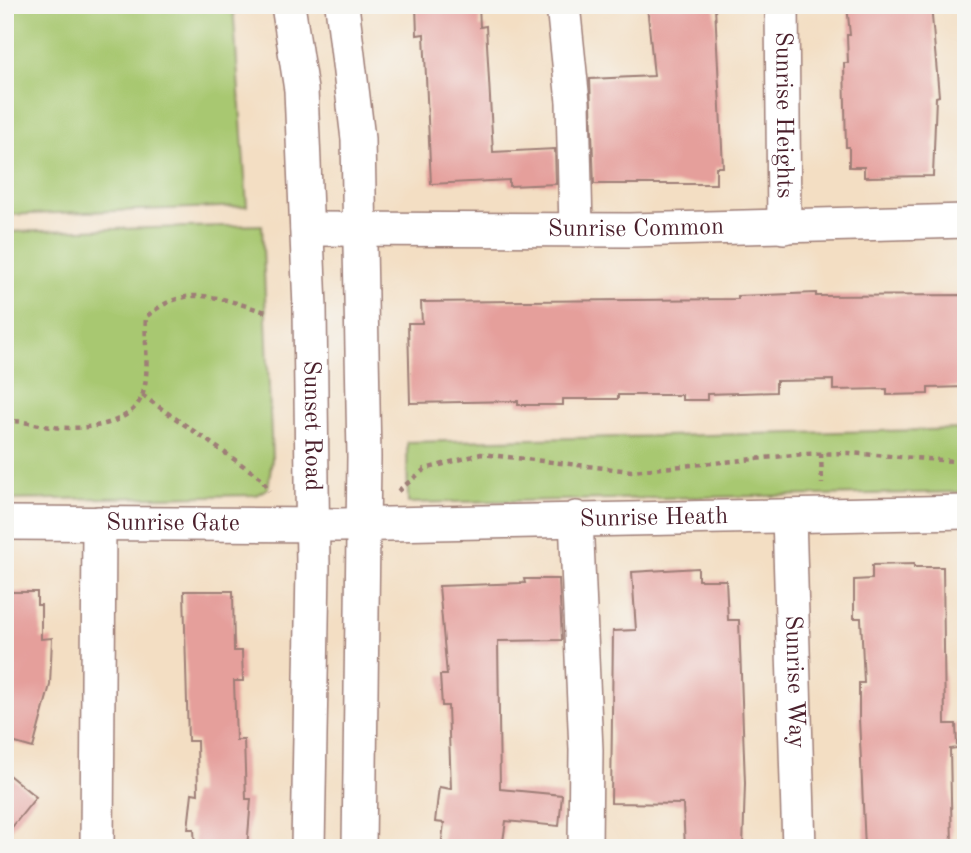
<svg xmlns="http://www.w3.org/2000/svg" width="971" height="853" font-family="'Old Standard TT',serif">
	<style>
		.green { fill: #a8c871; stroke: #79744e; stroke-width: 2 }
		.building { fill: #e59f9b }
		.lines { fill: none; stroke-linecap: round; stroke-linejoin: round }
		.minor-casing { stroke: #9e7e77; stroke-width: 36 }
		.path { stroke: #9e7e77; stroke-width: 4.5; stroke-dasharray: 5 5; stroke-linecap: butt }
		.minor { stroke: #fff; stroke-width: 33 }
		.labels { text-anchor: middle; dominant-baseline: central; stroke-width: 6; stroke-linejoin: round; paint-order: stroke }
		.street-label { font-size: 24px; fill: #4a1f2b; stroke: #f6f6f2 }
	</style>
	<rect width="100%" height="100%" fill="#f6f6f2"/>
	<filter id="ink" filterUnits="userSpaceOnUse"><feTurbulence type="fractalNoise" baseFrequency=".0143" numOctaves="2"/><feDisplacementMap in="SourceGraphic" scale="14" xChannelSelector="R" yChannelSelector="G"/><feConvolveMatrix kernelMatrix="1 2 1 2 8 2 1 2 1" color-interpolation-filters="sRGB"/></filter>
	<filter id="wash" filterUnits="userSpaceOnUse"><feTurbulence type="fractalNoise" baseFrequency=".00686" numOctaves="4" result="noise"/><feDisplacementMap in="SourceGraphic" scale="28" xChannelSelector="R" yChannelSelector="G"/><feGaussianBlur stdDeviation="1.57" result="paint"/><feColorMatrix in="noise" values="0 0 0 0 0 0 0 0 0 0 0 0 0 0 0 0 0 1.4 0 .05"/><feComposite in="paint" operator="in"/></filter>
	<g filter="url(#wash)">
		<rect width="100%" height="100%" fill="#f3dec3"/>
		<path class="green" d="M5 5H233L247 206 5 215Z
			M262 225 272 459 268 488 256 495 5 500V232Z
			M966 429V492L408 503 407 442Z"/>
		<g id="blocks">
			<path class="building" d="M416 5H479L480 27 486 26 493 152 555 149 556 184 509 186V180L431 184 424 34 417 35Z
				M647 5 715 7 723 167H716V184H594L590 79 654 76Z
				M847 5H931L939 96 936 97 933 176 864 177V167H849V147H846L844 63H848L847 35H850Z
				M816 293V296L966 295V387L928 388V394L887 395V389L833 390V380L776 381V392L707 394V400H682V395H618V399H563V405H518V401L410 403 408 323H422L421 302 738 299V296Z
				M914 564V567H943L945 724H956L957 748 950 749 952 848H865L859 718V683H864L861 618H854V580L872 579V565Z
				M698 568V580H726L728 620H739L745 783 743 848H685L683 804 611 803 613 631 636 630 632 572Z
				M524 579H559L562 640 498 641 500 789 562 795 559 826 506 821 502 848H441L444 823 435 822 439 787 451 789 448 706H442L440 675H447L439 586 525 583Z
				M184 591H233L234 651H242L243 681H234L236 740H244L246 799H251L247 848H195L194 829H188L192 793 198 794 197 741H188Z
				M5 592H37V605H41V639L52 638 50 685 33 748 5 740Z
				M5 772 36 797 5 836Z"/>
		</g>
	</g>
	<g filter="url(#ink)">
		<use href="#blocks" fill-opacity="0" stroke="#9e7e77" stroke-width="2"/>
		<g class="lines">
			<defs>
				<g id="minor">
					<path id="s1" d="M288 5 301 90 310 308 313 567 308 848"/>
					<path d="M342 5 358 139 364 457 359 848"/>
					<path d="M563 5 573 102 576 229"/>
					<path id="s2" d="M782 5 784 227"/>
					<path id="s3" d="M307 229 630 230 966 221"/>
					<path id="s4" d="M789 516 799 848"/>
					<path d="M576 518 586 750 585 848"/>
					<path id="s5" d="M5 523 341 525 966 512"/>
					<path d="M97 848 99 523"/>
				</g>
			</defs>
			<use href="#minor" class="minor-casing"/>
			<path class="path" d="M142 395 261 478 269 491
				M5 422C22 419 37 426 53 427 83 430 132 427 143 393 150 371 144 340 146 317 187 282 219 298 266 312
				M821 453 822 484
				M398 491 425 469 481 454 631 471 805 454 849 453 966 462"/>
			<use href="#minor" class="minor"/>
		</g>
	</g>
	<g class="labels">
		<g class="street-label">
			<text stroke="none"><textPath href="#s2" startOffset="110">Sunrise Heights</textPath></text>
			<text stroke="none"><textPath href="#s3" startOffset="329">Sunrise Common</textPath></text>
			<text stroke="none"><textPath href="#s1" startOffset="422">Sunset Road</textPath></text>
			<text stroke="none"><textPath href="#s5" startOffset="649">Sunrise Heath</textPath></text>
			<text stroke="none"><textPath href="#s5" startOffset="168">Sunrise Gate</textPath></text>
			<text stroke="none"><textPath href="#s4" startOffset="166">Sunrise Way</textPath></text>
		</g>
	</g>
	<rect width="971" height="853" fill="none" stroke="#f6f6f2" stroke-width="28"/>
</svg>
